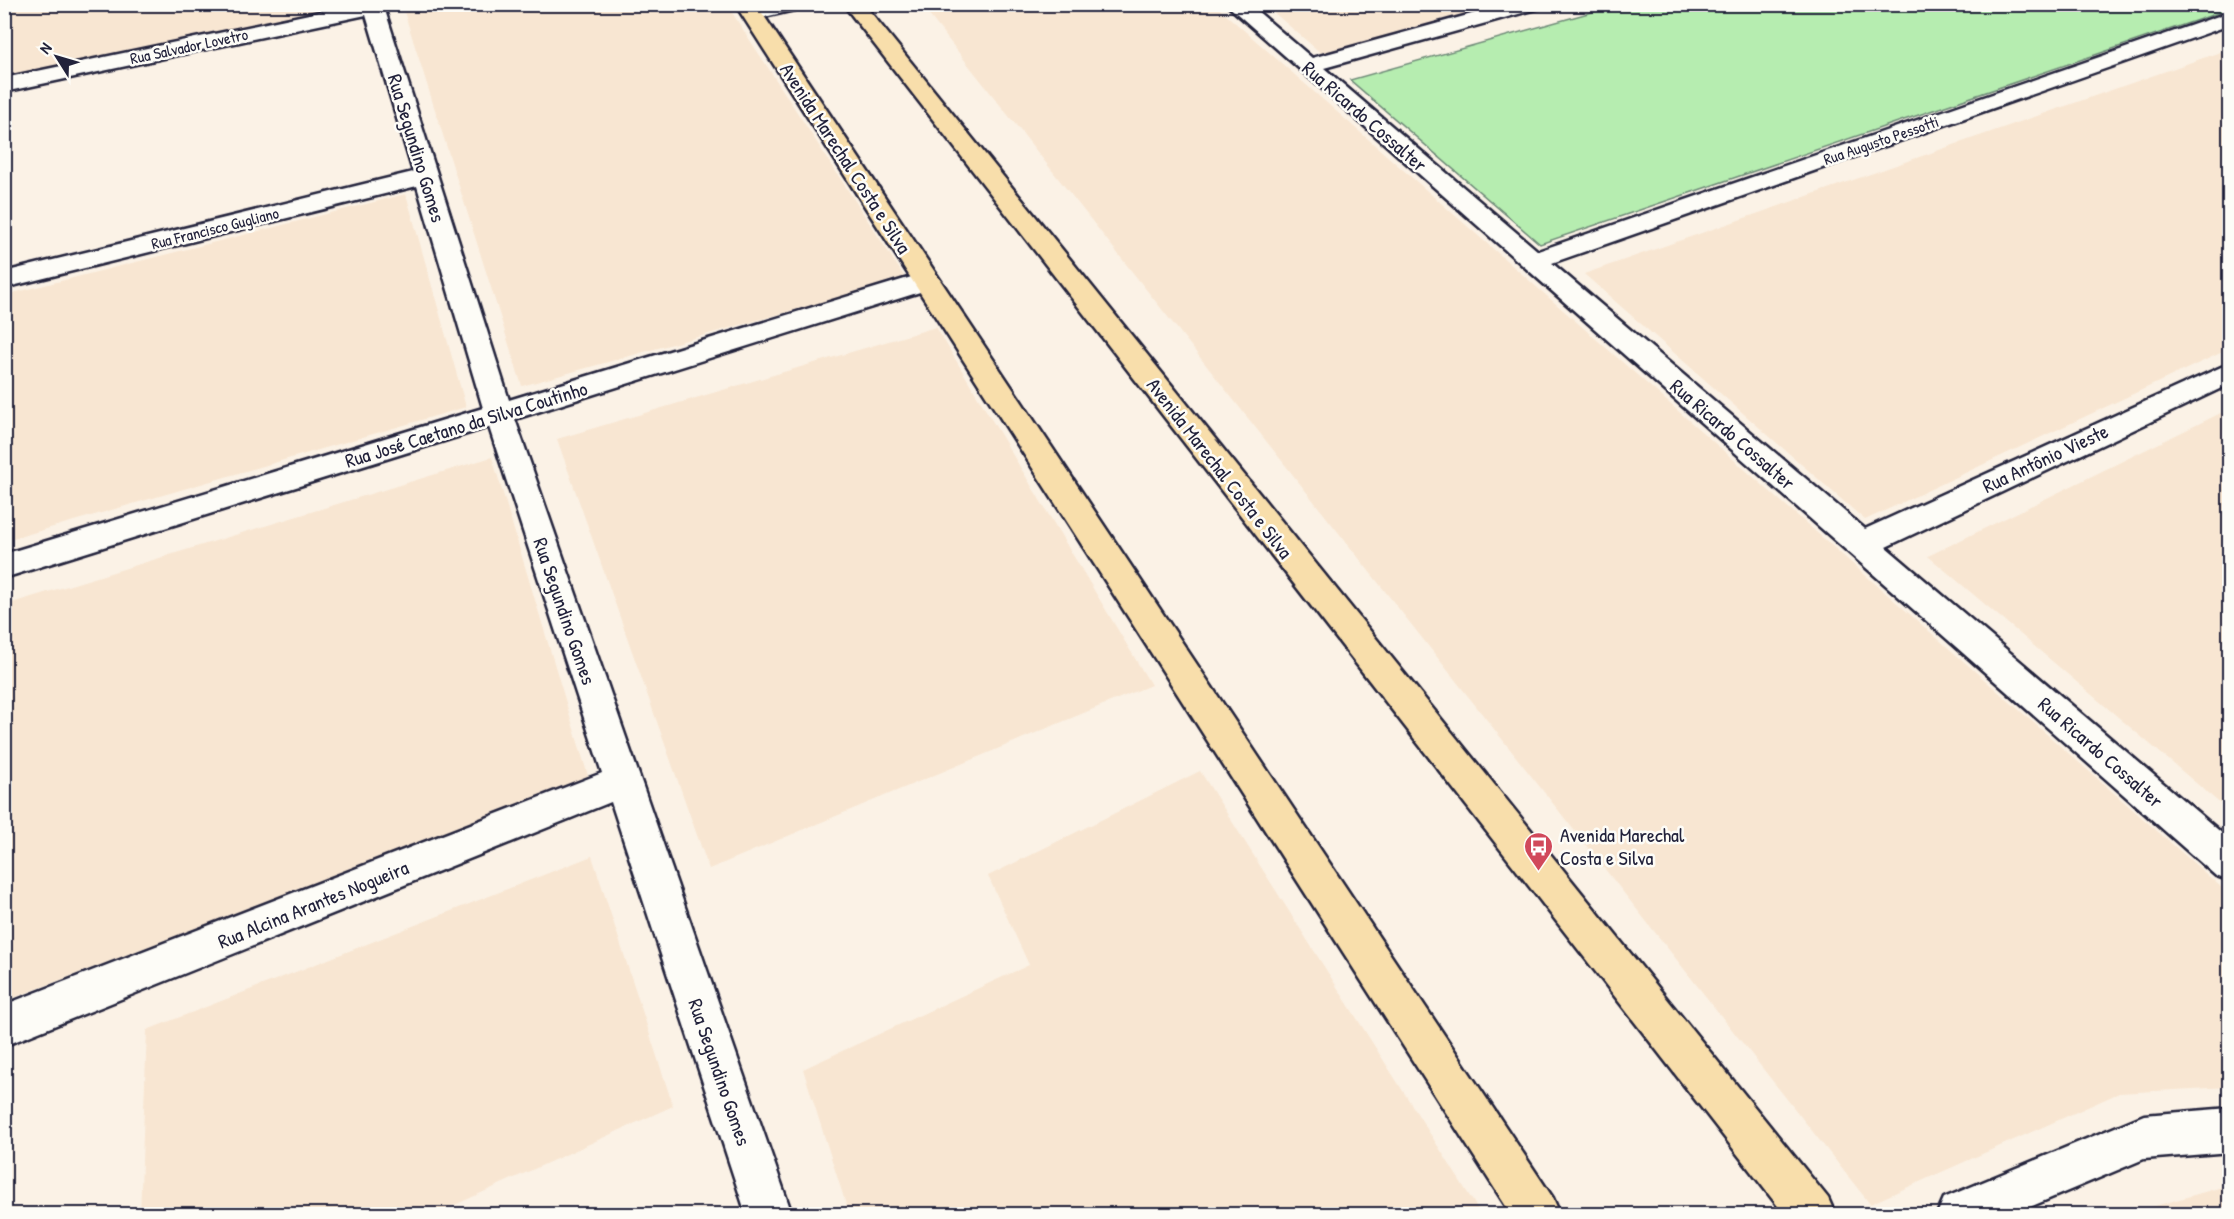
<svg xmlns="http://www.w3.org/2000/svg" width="2234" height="1219" font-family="'Patrick Hand',sans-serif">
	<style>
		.built { fill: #f8e6d2 }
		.green { fill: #b6edb0; stroke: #6c8876; stroke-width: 1.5 }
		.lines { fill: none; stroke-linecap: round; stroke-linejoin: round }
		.minor-casing { stroke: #22223b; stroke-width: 5 }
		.primary-casing { stroke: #22223b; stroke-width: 5 }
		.minor { fill: #fdfcf7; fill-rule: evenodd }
		.primary { fill: #f8deab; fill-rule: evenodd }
		.labels { text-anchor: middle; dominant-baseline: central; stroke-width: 5; stroke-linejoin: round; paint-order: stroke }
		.far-street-label { font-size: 16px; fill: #22223b; stroke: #fdfcf7 }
		.street-label { font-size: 20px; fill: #22223b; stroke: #fdfcf7 }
		.poi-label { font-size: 20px; fill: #22223b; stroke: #fdfcf7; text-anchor: start }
	</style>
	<rect width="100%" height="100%" fill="#fbf2e6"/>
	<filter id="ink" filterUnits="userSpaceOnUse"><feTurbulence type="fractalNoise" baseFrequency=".0167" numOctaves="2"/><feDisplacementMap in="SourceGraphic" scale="12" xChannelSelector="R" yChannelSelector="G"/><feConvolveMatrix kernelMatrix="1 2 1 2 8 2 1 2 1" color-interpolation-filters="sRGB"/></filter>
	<g filter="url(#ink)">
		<path class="built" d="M5 4 352 5 5 78Z
			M402 5H727L906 279 522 386Z
			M921 5H1215L2229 894V1087L2119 1093 1870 1204Z
			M1265 5H1504L1322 54Z
			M2229 49V349L1865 520 1584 274Z
			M406 194 466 407 5 541V295Z
			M936 327 1151 685 709 869 557 439Z
			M2229 409V811L1928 556Z
			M492 457 589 779 5 1001V605Z
			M1200 771 1481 1214H849L803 1069 1029 965 988 876Z
			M592 856 673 1106 435 1214H140L147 1030Z
			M2229 1185V1214H2127Z"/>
		<path class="green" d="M1617 5 2229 4 2230 9 1540 244 1350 80Z"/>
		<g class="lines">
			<defs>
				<path id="minor" d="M357 4H383L509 400 918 275 927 273 936 275 940 281 936 287 515 419 792 1214H746L611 802 4 1046V1005L602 773 489 427 4 578V554L483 408 417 186 4 288V272L413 172 366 15 4 92V78Z
					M767 4H806L803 8 752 20 745 18 742 14 745 10Z
					M1226 4H1249L1312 58 1508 4H1543L1540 8 1324 68 1538 251 2230 12V25L1552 263 1865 529 2230 363V384L1886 547 2230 840V881L2216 876Z
					M2230 1108V1152L2144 1159 2013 1214H1937L1944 1198 2144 1115Z"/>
				<path id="primary" d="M735 4H756L1553 1198 1560 1214H1511Z
					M843 4H864L1828 1198 1835 1214H1784Z"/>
			</defs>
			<use href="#minor" class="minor-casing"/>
			<use href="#primary" class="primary-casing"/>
			<use href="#minor" class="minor"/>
			<use href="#primary" class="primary"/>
		</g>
	</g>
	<defs>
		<symbol id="bus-pin" viewBox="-11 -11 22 30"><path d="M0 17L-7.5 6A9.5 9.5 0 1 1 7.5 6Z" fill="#d1495b" stroke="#fdfcf7"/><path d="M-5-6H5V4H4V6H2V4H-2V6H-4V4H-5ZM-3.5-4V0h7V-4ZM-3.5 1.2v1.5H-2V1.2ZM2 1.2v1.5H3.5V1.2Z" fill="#fff"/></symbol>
	</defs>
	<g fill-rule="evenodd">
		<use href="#bus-pin" x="1522" y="830" width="33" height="45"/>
	</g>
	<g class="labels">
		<g class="far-street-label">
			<text transform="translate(189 46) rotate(-12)">Rua Salvador Lovetro</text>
			<text transform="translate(1881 140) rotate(-19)">Rua Augusto Pessotti</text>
			<text transform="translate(215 228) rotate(-14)">Rua Francisco Gugliano</text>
		</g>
		<g class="street-label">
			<text transform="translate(1365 116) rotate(41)">Rua Ricardo Cossalter</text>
			<text transform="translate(417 148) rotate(73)">Rua Segundino Gomes</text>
			<text transform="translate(846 158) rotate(57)">Avenida Marechal Costa e Silva</text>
			<text transform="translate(466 424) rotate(-17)">Rua José Caetano da Silva Coutinho</text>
			<text transform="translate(1733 434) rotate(41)">Rua Ricardo Cossalter</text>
			<text transform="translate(2045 458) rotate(-25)">Rua Antônio Vieste</text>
			<text transform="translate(1220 468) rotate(52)">Avenida Marechal Costa e Silva</text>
			<text transform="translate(565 611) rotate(71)">Rua Segundino Gomes</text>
			<text transform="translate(2101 752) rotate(41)">Rua Ricardo Cossalter</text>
			<text transform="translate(313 904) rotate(-22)">Rua Alcina Arantes Nogueira</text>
			<text transform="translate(720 1072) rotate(71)">Rua Segundino Gomes</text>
		</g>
		<g class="poi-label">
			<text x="1560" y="834">Avenida Marechal<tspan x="1560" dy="23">Costa e Silva</tspan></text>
		</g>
	</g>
	<rect width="2234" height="1219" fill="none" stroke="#fdfcf7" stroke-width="24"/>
	<rect x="12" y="12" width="2210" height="1195" fill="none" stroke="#22223b" stroke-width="2" filter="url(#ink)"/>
	<g transform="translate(57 57) rotate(307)" stroke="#fdfcf7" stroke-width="4.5" paint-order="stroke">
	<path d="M0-4.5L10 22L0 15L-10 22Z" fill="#22223b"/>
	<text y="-9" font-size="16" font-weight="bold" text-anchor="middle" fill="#22223b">N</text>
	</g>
</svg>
